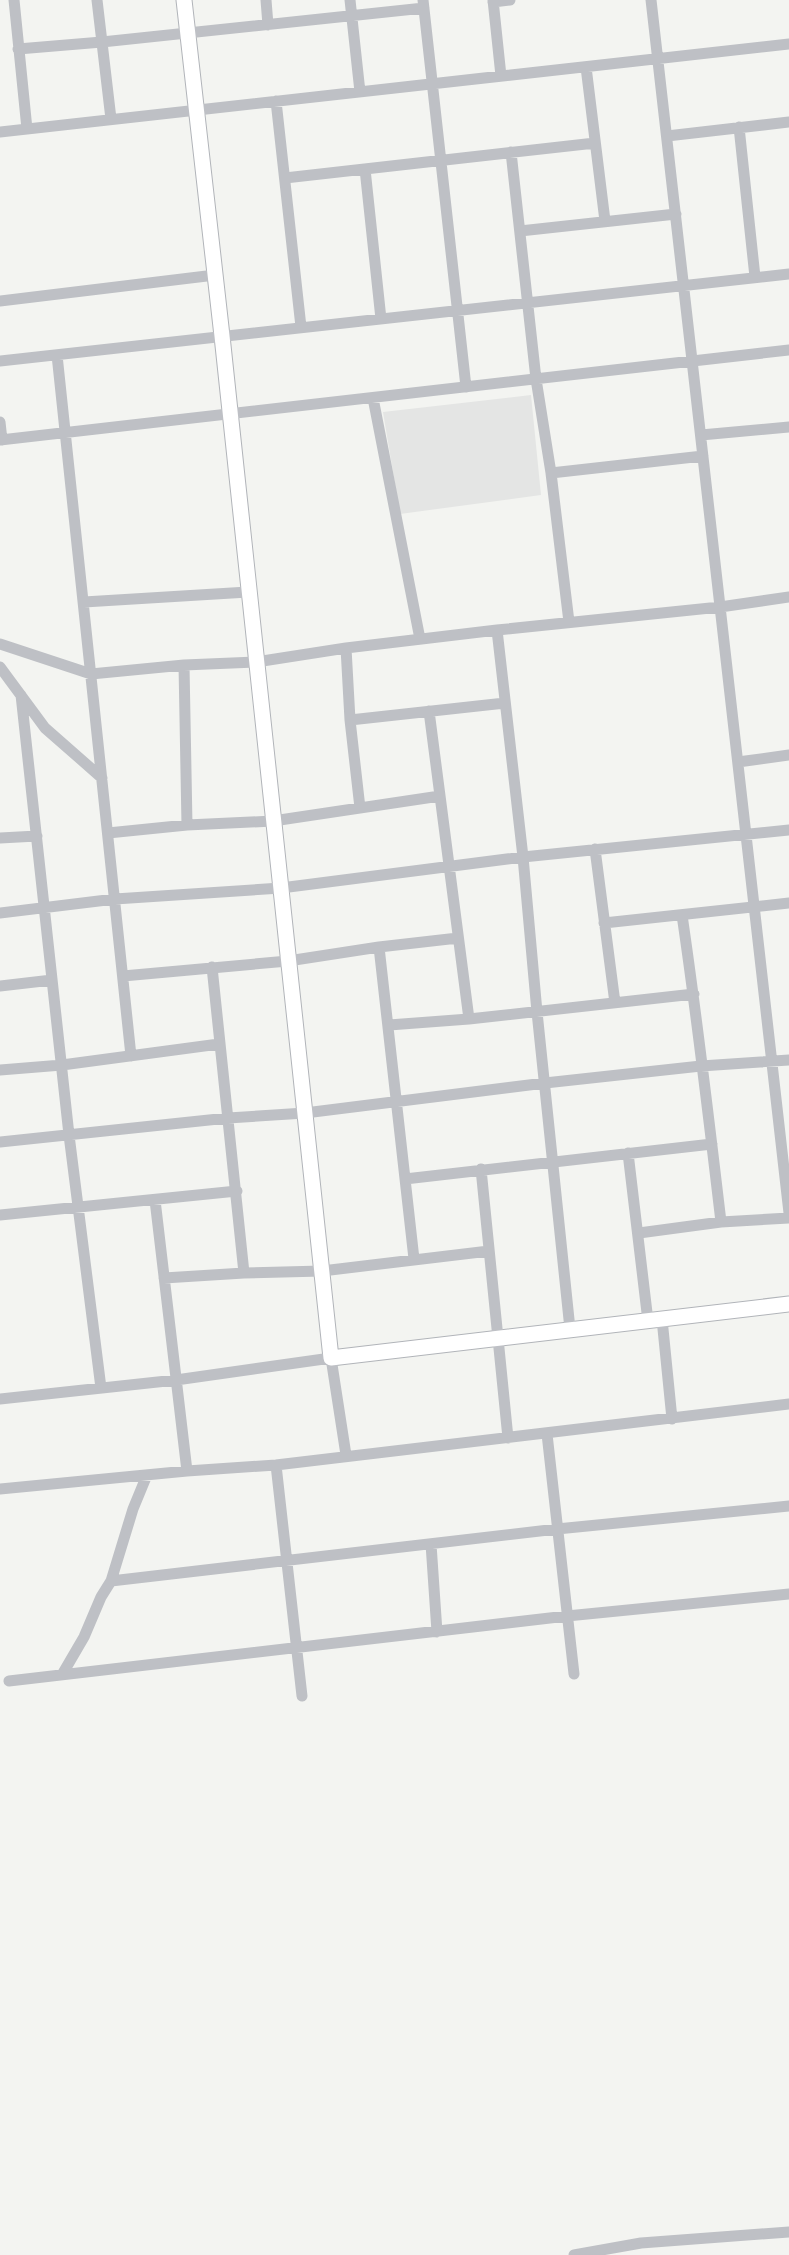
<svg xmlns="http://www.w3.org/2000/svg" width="789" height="2255" font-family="'Titillium Web',sans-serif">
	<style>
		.built { fill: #e4e5e4 }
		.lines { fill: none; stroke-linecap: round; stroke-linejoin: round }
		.secondary-casing { stroke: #b1b4b9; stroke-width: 17 }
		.street { stroke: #bec0c5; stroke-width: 11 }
		.secondary { stroke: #fff; stroke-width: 15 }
	</style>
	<rect width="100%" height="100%" fill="#f3f4f1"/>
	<path class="built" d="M531 395 541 495 400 514 383 412Z"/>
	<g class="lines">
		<defs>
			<path id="secondary" d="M184 0 222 336 331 1358 789 1304"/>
		</defs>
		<use href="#secondary" class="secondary-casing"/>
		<path class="street" d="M14 0 27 129
			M97 0 111 119
			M266 0 268 25
			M350 0 360 92
			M423 0 466 387
			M493 0 501 76
			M651 0 789 1213
			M493 2 510 0
			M18 49 102 42 424 8
			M586 67 605 221
			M276 101 301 327
			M739 127 755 277
			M0 132 789 44
			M667 136 789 122
			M511 152 536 379 551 473 569 622
			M365 169 381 319
			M285 178 595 143
			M520 231 676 214
			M0 301 215 275
			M57 355 131 1056
			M0 361 789 274
			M373 398 420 639
			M0 422 2 440
			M701 435 789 427
			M0 440 789 350
			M551 473 703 456
			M84 602 248 592
			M497 630 523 857 537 1012 570 1329
			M0 644 91 674 184 665 256 662 346 648 497 630 720 607 789 597
			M346 648 350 720 360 808
			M184 665 187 825
			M0 667 45 728 102 778
			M21 695 69 1135 101 1388
			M429 711 469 1019
			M350 720 505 703
			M738 762 789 755
			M108 833 187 825 273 821 440 796
			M0 838 37 836
			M595 849 615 1003
			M0 913 115 899 281 888 523 857 789 830
			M682 915C697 1017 709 1120 721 1222
			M604 923 789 903
			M379 947 414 1259
			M212 967 244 1273
			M123 976 288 961 379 947 458 938
			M0 986 52 980
			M389 1025 469 1019 694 994
			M0 1070 62 1065 219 1044
			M0 1142 228 1118 305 1113 545 1083 701 1066 789 1060
			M628 1153 648 1321
			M481 1169 508 1438
			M405 1179 712 1144
			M155 1200 187 1471
			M0 1215 237 1191
			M639 1233 721 1222 789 1218
			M164 1278 244 1273 322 1271 489 1251
			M662 1319 672 1419
			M0 1399 176 1380 331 1358 346 1455
			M547 1434 574 1674
			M276 1465 302 1696
			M0 1489 187 1471 276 1465 789 1404
			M431 1544 437 1632
			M111 1581 557 1529 789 1506
			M63 1673 84 1637 101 1597 111 1581 133 1509 147 1475
			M9 1681 567 1616 789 1594
			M574 2255 641 2243 789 2232"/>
		<use href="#secondary" class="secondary"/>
	</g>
</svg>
